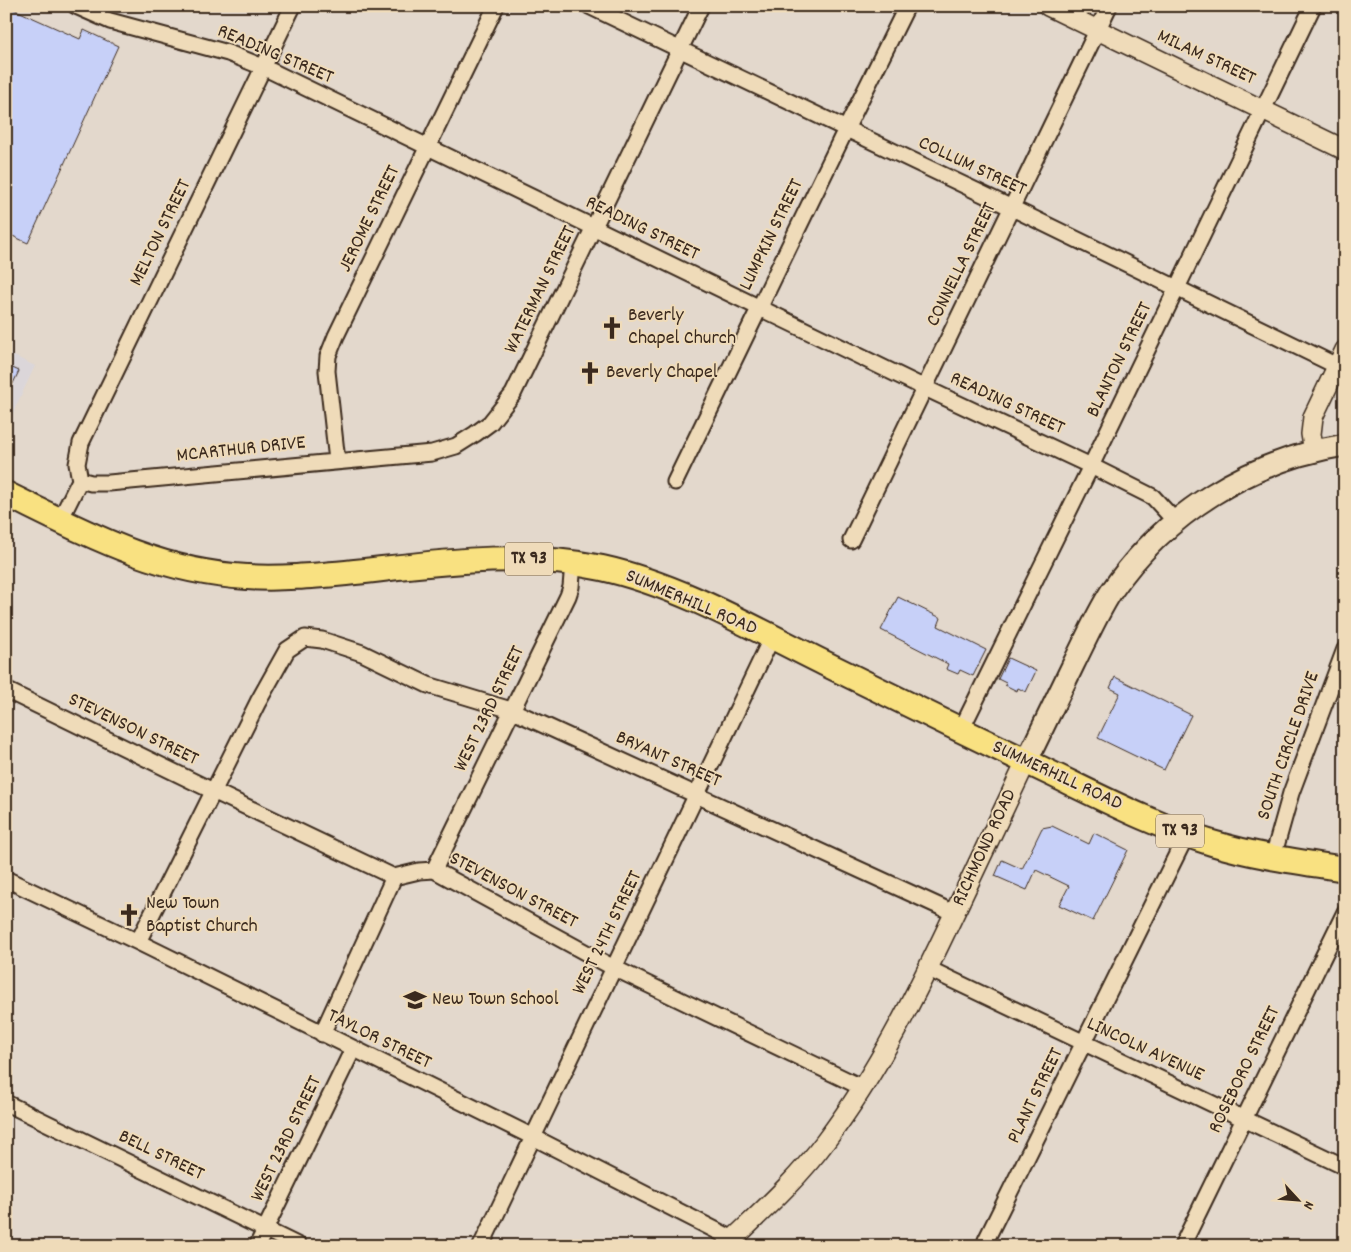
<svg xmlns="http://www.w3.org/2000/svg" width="1351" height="1252" font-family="Dekko,sans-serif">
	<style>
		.built { fill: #dbd6d9 }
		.building { fill: #c7d0f8; stroke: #3b2a1e }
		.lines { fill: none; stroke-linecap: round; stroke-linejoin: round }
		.minor-casing { stroke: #3b2a1e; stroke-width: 19 }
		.tertiary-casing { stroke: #3b2a1e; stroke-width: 22 }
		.secondary-casing { stroke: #3b2a1e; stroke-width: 25 }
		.primary-casing { stroke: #3b2a1e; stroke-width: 28 }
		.minor { stroke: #efdbb9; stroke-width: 15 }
		.tertiary { stroke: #efdbb9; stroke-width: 19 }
		.secondary { stroke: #efdbb9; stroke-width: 21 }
		.primary { stroke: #f9e181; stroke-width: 24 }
		.labels { text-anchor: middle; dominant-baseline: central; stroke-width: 4; stroke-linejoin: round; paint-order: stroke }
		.shield { fill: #efdbb9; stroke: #715f4c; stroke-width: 1 }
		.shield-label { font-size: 19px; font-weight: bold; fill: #3b2a1e }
		.street-label { font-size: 20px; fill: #3b2a1e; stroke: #efdbb9 }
		.poi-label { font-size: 20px; fill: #3b2a1e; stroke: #efdbb9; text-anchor: start }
	</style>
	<rect width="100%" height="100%" fill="#e3d8cc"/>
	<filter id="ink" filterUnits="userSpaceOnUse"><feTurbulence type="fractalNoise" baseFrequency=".02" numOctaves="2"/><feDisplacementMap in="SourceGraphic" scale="10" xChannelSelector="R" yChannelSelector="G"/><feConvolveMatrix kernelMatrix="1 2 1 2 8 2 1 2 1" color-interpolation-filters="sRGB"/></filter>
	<g filter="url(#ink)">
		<path class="built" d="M6 352 35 366 6 427Z"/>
		<path class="building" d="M9 7 80 39 84 30 118 46 28 243 6 233V202L13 187 6 184V14Z
			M6 365 19 371 6 398Z
			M898 597 941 618 938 626 986 650 973 676 960 670 958 674 946 669 948 664 881 630Z
			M1008 658 1036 671 1026 692 1018 688 1017 691 1005 685 1006 683 998 679Z
			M1115 677 1191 715 1164 770 1098 738 1120 693 1110 688Z
			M1052 826 1089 844 1094 833 1128 850 1093 921 1059 905 1069 886 1036 870 1027 890 995 876 1002 860 1022 869 1042 828Z"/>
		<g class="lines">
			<defs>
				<path id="minor" d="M76 6 110 21 228 53 263 67 925 388 1091 466 1153 497 1175 521
					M589 6 1012 208 1337 366
					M337 461 327 371 328 356 336 336 496 6
					M80 480 91 483H109L432 453 456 446 475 434 490 423 513 394 701 6
					M80 480 77 464 81 443 293 6
					M675 482 846 129 907 6
					M60 520 80 480
					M851 540 1109 6
					M6 690 213 791 394 877 419 871 434 870 614 968 863 1088
					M961 730 1091 466 1313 6
					M1273 857 1291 793 1345 649
					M434 870 568 596 571 587 573 563
					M6 879 138 942 533 1137 733 1239
					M138 942 258 702 287 650 305 638 322 640 362 653 428 685 511 710 954 913
					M929 969 1345 1167
					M322 1034 394 877
					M6 1103 299 1246
					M986 1240 1187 834
					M257 1246 353 1049
					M481 1246 772 637
					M1182 1246 1345 912"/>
				<path id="tertiary" d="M1048 6 1345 150
					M1314 452 1311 434 1313 417 1345 350
					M726 1246C761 1212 796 1181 825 1142 879 1071 917 992 955 912 979 862 1002 812 1026 762"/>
				<path id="secondary" d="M1026 762C1042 729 1058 696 1074 663 1086 639 1097 614 1111 592 1165 513 1250 460 1345 445"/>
				<path id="primary" d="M6 494C86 533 156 572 247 577 280 579 313 576 346 573 431 564 517 550 602 568 679 585 753 628 824 663 899 700 973 736 1048 772 1102 798 1155 826 1212 843 1255 856 1300 862 1345 869"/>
			</defs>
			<use href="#minor" class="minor-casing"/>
			<use href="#tertiary" class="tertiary-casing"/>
			<use href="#secondary" class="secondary-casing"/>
			<use href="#primary" class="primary-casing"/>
			<use href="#minor" class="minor"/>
			<use href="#tertiary" class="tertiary"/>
			<use href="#secondary" class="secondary"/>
			<use href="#primary" class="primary"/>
		</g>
	</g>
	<defs>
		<symbol id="church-bare" viewBox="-9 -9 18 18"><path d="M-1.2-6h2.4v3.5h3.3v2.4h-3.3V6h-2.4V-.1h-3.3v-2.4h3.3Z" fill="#3b2a1e" stroke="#efdbb9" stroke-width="2.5" paint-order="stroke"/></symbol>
		<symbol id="school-bare" viewBox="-9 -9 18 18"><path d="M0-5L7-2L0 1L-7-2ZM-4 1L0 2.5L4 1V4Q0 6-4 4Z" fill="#3b2a1e" stroke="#efdbb9" stroke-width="2.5" paint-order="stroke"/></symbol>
	</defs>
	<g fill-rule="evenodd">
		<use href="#church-bare" x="596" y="312" width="32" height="32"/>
		<use href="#church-bare" x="574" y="357" width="32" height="32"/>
		<use href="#church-bare" x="113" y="899" width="32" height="32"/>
		<use href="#school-bare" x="399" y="984" width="32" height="32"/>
	</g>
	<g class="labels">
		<g class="shield">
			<rect x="505" y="542.5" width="48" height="33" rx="4"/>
			<rect x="1156" y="814.5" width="48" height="33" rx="4"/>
		</g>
		<g class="shield-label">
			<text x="529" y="559">TX 93</text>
			<text x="1180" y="831">TX 93</text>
		</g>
		<g class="street-label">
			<text transform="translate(275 55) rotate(23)">READING STREET</text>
			<text transform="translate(1206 58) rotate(25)">MILAM STREET</text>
			<text transform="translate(972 167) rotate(25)">COLLUM STREET</text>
			<text transform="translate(370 219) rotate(-64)">JEROME STREET</text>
			<text transform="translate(642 229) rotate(26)">READING STREET</text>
			<text transform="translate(161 233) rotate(-64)">MELTON STREET</text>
			<text transform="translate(772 235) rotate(-64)">LUMPKIN STREET</text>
			<text transform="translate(962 265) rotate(-64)">CONNELLA STREET</text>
			<text transform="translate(541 290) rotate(-64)">WATERMAN STREET</text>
			<text transform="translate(1120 360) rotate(-64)">BLANTON STREET</text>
			<text transform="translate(1007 404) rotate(25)">READING STREET</text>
			<text transform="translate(241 450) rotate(-6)">MCARTHUR DRIVE</text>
			<text transform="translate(691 603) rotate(23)">SUMMERHILL ROAD</text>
			<text transform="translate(490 709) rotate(-64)">WEST 23RD STREET</text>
			<text transform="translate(133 730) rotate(26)">STEVENSON STREET</text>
			<text transform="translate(1289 746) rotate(-71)">SOUTH CIRCLE DRIVE</text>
			<text transform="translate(668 760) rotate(24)">BRYANT STREET</text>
			<text transform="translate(1057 776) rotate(25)">SUMMERHILL ROAD</text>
			<text transform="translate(985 848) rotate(-65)">RICHMOND ROAD</text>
			<text transform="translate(513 891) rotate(28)">STEVENSON STREET</text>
			<text transform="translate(608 933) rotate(-64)">WEST 24TH STREET</text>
			<text transform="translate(379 1040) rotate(26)">TAYLOR STREET</text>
			<text transform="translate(1145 1050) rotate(25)">LINCOLN AVENUE</text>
			<text transform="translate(1245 1070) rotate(-64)">ROSEBORO STREET</text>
			<text transform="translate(1036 1096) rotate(-64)">PLANT STREET</text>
			<text transform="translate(287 1139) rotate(-64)">WEST 23RD STREET</text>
			<text transform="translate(161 1156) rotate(26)">BELL STREET</text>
		</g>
		<g class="poi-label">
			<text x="628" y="316">Beverly<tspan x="628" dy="23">Chapel Church</tspan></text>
			<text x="606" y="373">Beverly Chapel</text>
			<text x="146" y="904">New Town<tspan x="146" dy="23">Baptist Church</tspan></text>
			<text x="432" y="1000">New Town School</text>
		</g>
	</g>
	<rect width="1351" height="1252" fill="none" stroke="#efdbb9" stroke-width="25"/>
	<rect x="12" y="12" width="1326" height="1227" fill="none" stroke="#3b2a1e" stroke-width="2" filter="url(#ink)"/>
	<g transform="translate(1298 1200) rotate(116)" stroke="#efdbb9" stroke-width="4" paint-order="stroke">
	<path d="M0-4L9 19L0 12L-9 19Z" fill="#3b2a1e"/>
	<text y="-8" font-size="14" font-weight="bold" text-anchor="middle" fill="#3b2a1e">N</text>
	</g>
</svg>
